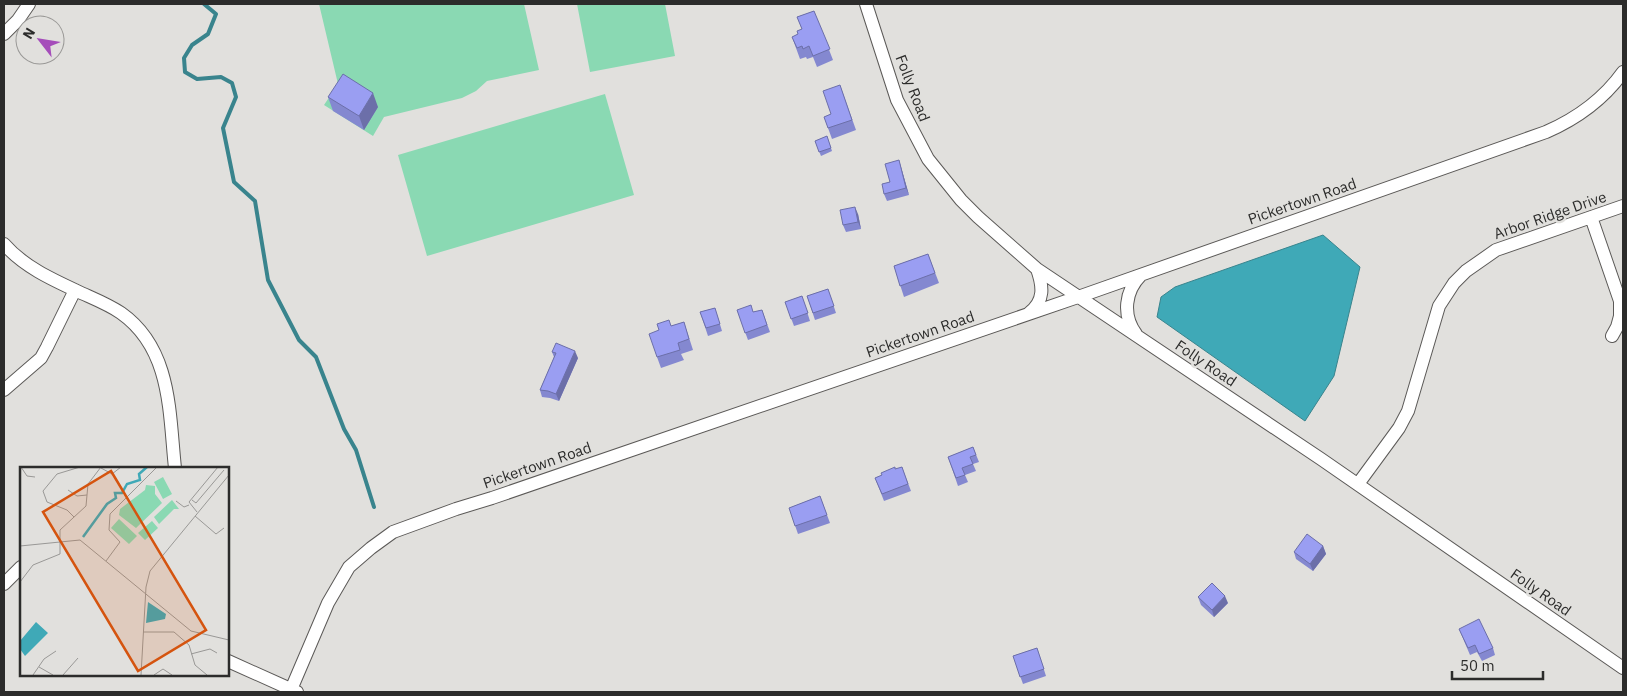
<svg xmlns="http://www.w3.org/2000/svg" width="1627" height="696" font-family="'IBM Plex Sans',sans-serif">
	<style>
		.green { fill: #8ad9b3 }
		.water { fill: #3fa9b7; stroke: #39848d }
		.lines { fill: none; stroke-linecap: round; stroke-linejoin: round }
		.stream { stroke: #39848d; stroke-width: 4 }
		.minor-casing { stroke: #5b5957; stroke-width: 14 }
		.minor { stroke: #fff; stroke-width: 12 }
		.wall { fill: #8488d0 }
		.shaded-wall { fill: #6c6fa9 }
		.building { fill: #9a9ef2; stroke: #6c6fa9 }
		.labels { text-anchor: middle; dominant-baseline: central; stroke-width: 5; stroke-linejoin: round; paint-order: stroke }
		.street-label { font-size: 15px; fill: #2c2c2b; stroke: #e1e0dd }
		.inset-river { fill: none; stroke: #3fa9b7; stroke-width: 2.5 }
		.inset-road { fill: none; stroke: #999896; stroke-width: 1 }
		.view { fill: #d5540f; fill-opacity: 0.15; stroke: #d5540f; stroke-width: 2.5 }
		.inset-edge { fill: none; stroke: #2c2c2b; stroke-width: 2.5 }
	</style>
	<rect width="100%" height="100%" fill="#e1e0dd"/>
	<path class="green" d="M319 4H524L539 70 487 81 476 91 462 98 384 117 373 136 324 105 338 84Z
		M577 4H665L675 56 590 72Z
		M605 94 634 195 427 256 398 155Z"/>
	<path class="water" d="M1323 235 1360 267 1334 376 1305 421 1157 317 1161 297 1175 287Z"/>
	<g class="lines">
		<path class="stream" d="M204 4 216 14 208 34 192 45 184 58 185 72 197 79 221 77 232 83 236 97 223 128 234 182 255 201 268 280 299 340 316 357 344 429 356 450 374 507"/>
		<defs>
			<path id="minor" d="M866 4 897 100 928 159 961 200 978 217 1037 269 1321 459 1623 668
				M4 34 18 20 29 4
				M1591 217 1620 301V316L1617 327 1612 336
				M4 244C23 266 51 279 77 291 92 298 108 304 121 313 172 349 169 413 175 468
				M1029 313C1045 301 1043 286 1037 269
				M1136 334C1122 315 1125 291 1141 275
				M4 390 41 358 47 347 75 290
				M1358 484 1399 428 1408 411 1439 306 1454 283 1466 271 1496 250 1623 206
				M4 584 21 567
				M228 661 297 692
				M290 692 328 603 349 567 371 548 393 532 456 509 492 498 1078 297 1546 132C1578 118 1603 100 1623 72"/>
		</defs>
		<use href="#minor" class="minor-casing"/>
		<use href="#minor" class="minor"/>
	</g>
	<path class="wall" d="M814 11 833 60 817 67 813 57 807 59 806 57 800 59 792 37 798 34 802 29 797 17Z
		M840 85 856 130 832 139 824 117 831 114Z
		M328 97 378 107 364 130 333 111Z
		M827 136 832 151 821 156 815 141Z
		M899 160 909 195 887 201 884 194Z
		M858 214 861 229 846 232 843 225Z
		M928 254 939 283 904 297 894 266Z
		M828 289 836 313 815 320 807 296Z
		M802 296 810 321 794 326 785 302Z
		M715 308 722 331 708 336 700 312Z
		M737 310 753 312 762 310 770 332 748 340Z
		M684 322 693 350 681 354 684 360 661 368 657 357 671 326Z
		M552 352 578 358 559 401 550 398 542 397 540 390 554 357Z
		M973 447 979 462 973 464 976 471 965 475 968 482 958 486 948 457Z
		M902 467 911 491 884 501 875 478Z
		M820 496 830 523 798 534 789 508Z
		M1323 546 1326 554 1313 571 1296 559 1294 552Z
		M1198 597 1228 603 1214 617 1201 605Z
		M1459 629 1493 648 1495 655 1482 661 1477 652 1470 655Z
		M1037 648 1046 676 1023 684 1013 656Z"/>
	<path class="shaded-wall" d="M373 93 378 107 364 130 359 116Z
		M899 160 909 195 906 188Z
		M855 207 858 214 861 229 858 222Z
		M575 351 578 358 559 401 556 394Z
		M1323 546 1326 554 1313 571 1310 564Z
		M1225 596 1228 603 1214 617 1212 610Z"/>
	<path class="building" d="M814 11 830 49 813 56 809 46 803 49 802 46 797 48 792 37 798 34 797 31 802 29 797 17Z
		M343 74 373 93 359 116 328 97Z
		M840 85 852 120 828 128 824 117 831 114 823 91Z
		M827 136 831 148 819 152 815 141Z
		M899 160 906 188 884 194 882 184 890 182 885 164Z
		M855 207 858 222 843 225 840 210Z
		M928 254 935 273 900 286 894 266Z
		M828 289 834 306 813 313 807 296Z
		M802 296 808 313 791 319 785 302Z
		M751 305 753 312 762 310 767 325 745 333 737 310Z
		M715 308 720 324 706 328 700 312Z
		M669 320 671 326 684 322 689 339 678 343 680 350 657 357 649 334 659 330 657 324Z
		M556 343 575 351 556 394 548 391 540 390 556 353 552 352Z
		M973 447 976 455 970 457 973 464 962 468 965 475 956 478 948 457Z
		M895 467V469L902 467 908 484 882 494 875 478 882 475 881 473Z
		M820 496 827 515 795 526 789 508Z
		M1307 534 1323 546 1310 564 1294 552Z
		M1212 583 1225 596 1212 610 1198 597Z
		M1479 619 1493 648 1479 654 1475 645 1468 648 1459 629Z
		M1037 648 1044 669 1020 677 1013 656Z"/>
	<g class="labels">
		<g class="street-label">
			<text transform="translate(913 88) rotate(69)">Folly Road</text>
			<text transform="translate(1302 201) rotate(-19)">Pickertown Road</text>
			<text transform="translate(1550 215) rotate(-19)">Arbor Ridge Drive</text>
			<text transform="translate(920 334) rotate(-19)">Pickertown Road</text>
			<text transform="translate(1206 363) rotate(34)">Folly Road</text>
			<text transform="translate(537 465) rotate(-19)">Pickertown Road</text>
			<text transform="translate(1541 592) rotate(35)">Folly Road</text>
		</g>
	</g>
	<g transform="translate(20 467)">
		<rect width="209" height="209" fill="#e1e0dd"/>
		<path d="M143 10 152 27 143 32 134 15ZM126 18 135 19V27L142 36 116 61 99 48 100 42 125 23ZM152 33 159 42H154L139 57 134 50ZM99 52 117 69 109 77 91 61ZM132 54 138 61 125 73 118 66Z" fill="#8ad9b3"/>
		<path d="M128 135 146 147 145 152 126 156ZM16 155 28 166 5 189 0 182V174Z" fill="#3fa9b7"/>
		<path class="inset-river" d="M63 70 87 37 96 31 95 26H102L107 17 120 13 119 7 127 0"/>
		<path class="inset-road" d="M1 0 7 9 15 10M81 1 92 7 101 0M48 23 57 29 67 28M172 33 176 36 204 3M156 34 164 40 169 38M177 45 169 35 198 0M175 49 196 67 204 61M54 50 47 43 27 35 23 24 37 7 60 0M0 79 60 73 171 164 209 173M86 94 100 75 89 63 90 47 137 0M0 115 13 98 40 87V63L66 39 68 17 81 0M123 165H154L169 178 175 198 187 208M171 187 190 182 197 186M19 200 33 208M13 208 24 192 36 184M43 208 58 191M121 208 126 120 130 104 209 8M134 208 143 202 152 208"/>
		<path class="view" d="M91 4 186 163 118 204 23 45Z"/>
		<rect width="209" height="209" class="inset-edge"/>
	</g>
	<rect width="1627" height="696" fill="none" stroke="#2c2c2b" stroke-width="10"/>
	<g transform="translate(40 40) rotate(301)"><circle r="24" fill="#e1e0dd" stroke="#999896"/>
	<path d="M0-4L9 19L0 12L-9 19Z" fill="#a54dba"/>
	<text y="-8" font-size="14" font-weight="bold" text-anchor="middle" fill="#2c2c2b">N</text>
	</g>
	<path d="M1452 671v8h91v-8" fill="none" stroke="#2c2c2b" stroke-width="2.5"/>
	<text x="1460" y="671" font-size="15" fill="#2c2c2b" stroke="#e1e0dd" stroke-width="4" paint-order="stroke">50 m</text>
</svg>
